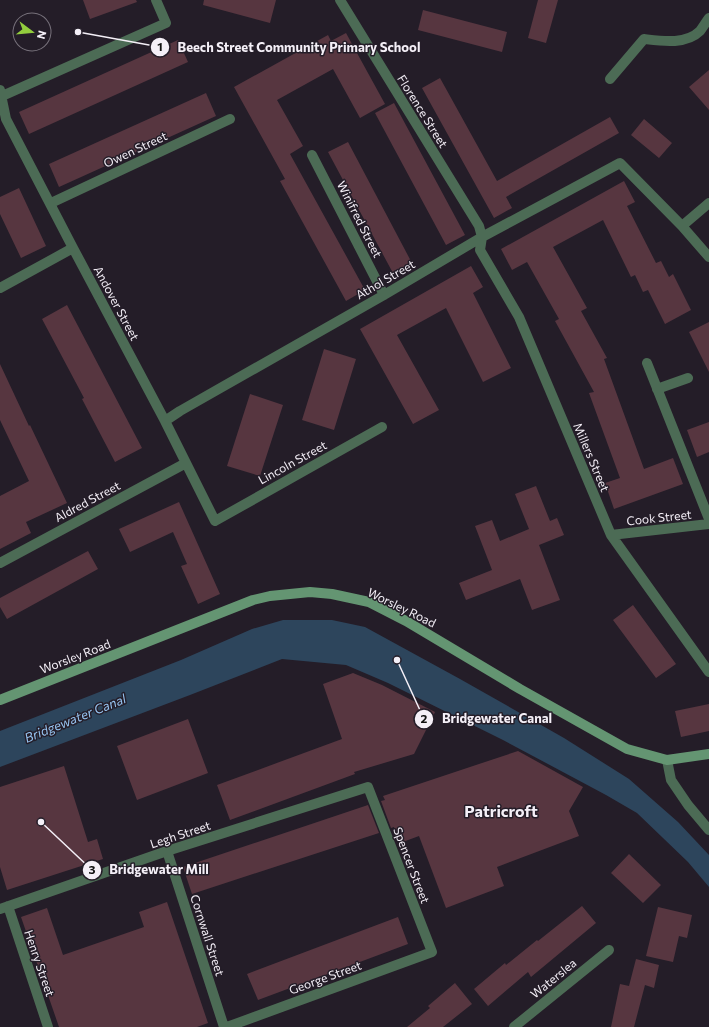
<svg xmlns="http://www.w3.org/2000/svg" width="709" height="1027" font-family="Commissioner,sans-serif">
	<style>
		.water { fill: #2d455c }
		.building { fill: #573640 }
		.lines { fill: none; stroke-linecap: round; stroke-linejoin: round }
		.minor { stroke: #4c6b55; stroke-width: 10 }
		.secondary { stroke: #649572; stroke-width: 10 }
		.labels { text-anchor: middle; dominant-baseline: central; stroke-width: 3; stroke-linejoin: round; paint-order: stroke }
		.street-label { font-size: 12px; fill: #f4eff7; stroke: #241d28 }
		.water-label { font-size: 13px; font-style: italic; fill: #96c3f0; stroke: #241d28 }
		.district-label { font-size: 16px; font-weight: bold; fill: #f4eff7; stroke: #241d28 }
		.leader { fill: none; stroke: #f4eff7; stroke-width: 1.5 }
		.callout-dot { fill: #f4eff7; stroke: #241d28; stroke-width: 1.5 }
		.mark-label { font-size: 12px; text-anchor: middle; font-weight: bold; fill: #111 }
		.callout-label { font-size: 13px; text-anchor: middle; font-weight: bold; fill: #f4eff7; stroke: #241d28; stroke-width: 3; stroke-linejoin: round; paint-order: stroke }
	</style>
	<rect width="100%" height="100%" fill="#241d28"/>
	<path class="water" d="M283 620H332L365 627 460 679 564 738 629 779 678 822 709 855V887L688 862 637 813 606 795 503 740 388 683 346 665 282 659 190 695 0 767V731L181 660 252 629Z"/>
	<path class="building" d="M83 0H136L137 2 90 19Z
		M204 0H276L270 23 203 5Z
		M538 0H558L546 43 528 38Z
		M423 10 507 32 502 52 418 30Z
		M346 33 385 104 360 118 333 69 277 100 303 146 290 154 365 290 346 301 280 181 285 179 234 87 328 35 331 41Z
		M178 40 188 62 29 134 19 112Z
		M709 70V110L689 87Z
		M440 78 497 181 610 117 619 133 506 197 512 208 494 218 422 88Z
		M206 93 216 116 59 187 49 164Z
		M394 103 465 235 446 245 375 113Z
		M644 119 672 143 659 158 631 135Z
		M348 142 413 265 394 275 328 152Z
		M624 181 635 202 627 206 656 263 661 261 669 277 673 274 691 310 665 324 648 290 643 292 635 275 631 277 603 220 553 247 587 308 581 311 607 358 604 359 644 469 673 458 683 484 614 509 605 483 620 478 589 393 594 392 555 321 559 319 527 262 512 270 501 249Z
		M19 188 46 246 21 258 0 214V197Z
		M471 266 483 287 473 293 511 368 483 382 446 308 397 335 439 410 413 424 360 329Z
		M67 305 142 448 115 462 82 399 84 398 42 319Z
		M709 322V372L689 332Z
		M324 349 356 359 334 430 302 420Z
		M0 364 29 426 30 425 67 503 26 522 31 533 0 549V496L29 481 0 420Z
		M250 394 283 405 260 476 227 466Z
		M709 422V452L697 457 687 430Z
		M536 486 550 521 557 518 564 535 539 545 560 600 532 610 520 579 466 600 459 583 492 570 475 526 492 520 500 541 529 529 515 494Z
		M179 502 220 594 198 604 181 566 187 564 173 532 130 552 119 529Z
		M88 551 98 569 7 619 0 607V598Z
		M633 605 676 664 656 678 613 620Z
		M353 673 382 685 435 712 414 754 354 772 355 774 230 820 217 785 342 739 323 684Z
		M709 704V731L681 737 675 711Z
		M188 719 208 773 137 800 117 746Z
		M518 751 583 787 569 811 579 836 497 867 504 886 446 908 419 836 400 843 394 827 391 828 381 801 385 800 383 796Z
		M64 766 88 842 97 839 103 859 7 890 0 867V787Z
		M368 805 379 833 192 894 183 867Z
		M629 854 661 885 643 903 611 873Z
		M167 902 208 1023 197 1027H59L21 917 47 908 63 955 144 927 139 912Z
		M582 906 596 923 531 977 528 972 488 1006 474 989 505 963 506 965 537 940 538 941Z
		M658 907 692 915 687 938 679 936 673 962 646 956Z
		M398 917 408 944 258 1000 247 974Z
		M636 959 659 965 654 988 645 985 634 1027H611L620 984 629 986Z
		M455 983 472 1004 443 1027H407L430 1008 428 1006Z"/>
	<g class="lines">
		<path class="minor" d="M340 0 479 226 482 237 480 250 519 317 611 535 709 672
			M610 79 644 39C661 41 686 45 700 31 703 27 706 22 709 18
			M0 90 6 119 73 248 165 421 215 521 382 427
			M0 97 166 23 156 0
			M312 155 384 295
			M51 203 230 119
			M682 226 709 203
			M0 288 73 248
			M647 363 709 519
			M657 389 688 378
			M165 421 180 411 384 295 482 237 620 163 682 226 709 257
			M611 535 709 524
			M0 563 186 463
			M667 760 671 780 688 805 709 830
			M167 851 224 1027
			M8 906 48 1027
			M0 909 167 851 368 787 432 952 227 1027
			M514 1027 609 950"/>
		<path class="secondary" d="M0 700 253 600 270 596 310 592 332 594 369 602 406 621 520 689 627 749 667 760 709 754"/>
	</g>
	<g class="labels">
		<g class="street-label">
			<text transform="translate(423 111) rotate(58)">Florence Street</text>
			<text transform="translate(135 149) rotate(-25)">Owen Street</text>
			<text transform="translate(360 219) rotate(63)">Winifred Street</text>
			<text transform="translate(385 279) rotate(-30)">Athol Street</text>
			<text transform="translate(117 303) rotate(62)">Andover Street</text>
			<text transform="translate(592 457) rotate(67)">Millers Street</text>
			<text transform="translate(292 462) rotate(-29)">Lincoln Street</text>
			<text transform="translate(87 501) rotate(-28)">Aldred Street</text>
			<text transform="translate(659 517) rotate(-6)">Cook Street</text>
			<text transform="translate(402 607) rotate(26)">Worsley Road</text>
			<text transform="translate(75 656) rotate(-21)">Worsley Road</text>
			<text transform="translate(180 834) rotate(-18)">Legh Street</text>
			<text transform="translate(412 865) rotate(69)">Spencer Street</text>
			<text transform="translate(208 935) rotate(72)">Cornwall Street</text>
			<text transform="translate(40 963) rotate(71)">Henry Street</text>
			<text transform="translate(325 977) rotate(-20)">George Street</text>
			<text transform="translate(553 978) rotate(-39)">Waterslea</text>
		</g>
		<g class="water-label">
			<text transform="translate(75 718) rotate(-22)">Bridgewater Canal</text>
		</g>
		<g class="district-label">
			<text x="501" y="810">Patricroft</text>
		</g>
	</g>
	<path class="leader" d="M78 32L160 47M397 660L424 719M41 822L92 870"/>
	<g class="callout-dot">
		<circle cx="78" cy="32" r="4"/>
		<circle cx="397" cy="660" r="4"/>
		<circle cx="41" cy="822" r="4"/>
		<circle cx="160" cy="47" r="10"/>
		<circle cx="424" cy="719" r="10"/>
		<circle cx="92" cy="870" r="10"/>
	</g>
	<g class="mark-label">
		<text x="160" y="51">1</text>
		<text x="424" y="723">2</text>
		<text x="92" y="874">3</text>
	</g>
	<g class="callout-label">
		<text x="299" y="52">Beech Street Community Primary School</text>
		<text x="497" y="723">Bridgewater Canal</text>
		<text x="159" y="874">Bridgewater Mill</text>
	</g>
	<g transform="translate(32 32) rotate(106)"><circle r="19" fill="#241d28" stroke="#77717b"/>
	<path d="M0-3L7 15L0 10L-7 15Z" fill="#93cd3e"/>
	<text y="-6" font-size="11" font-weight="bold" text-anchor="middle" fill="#f4eff7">N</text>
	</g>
</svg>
